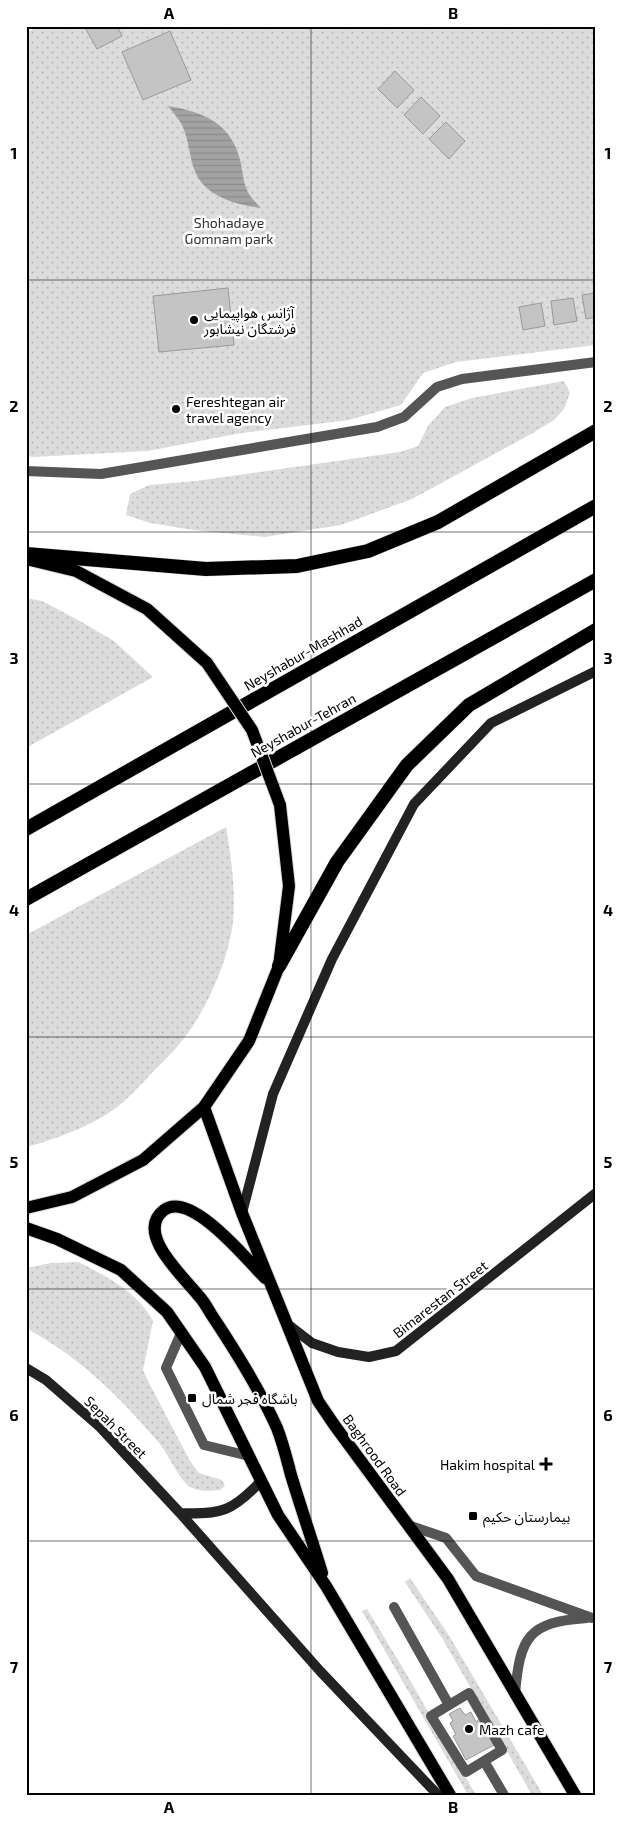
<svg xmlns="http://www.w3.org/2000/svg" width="622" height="1821" font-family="'Exo 2','Noto Sans Arabic',sans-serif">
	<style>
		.grass { fill: url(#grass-dots) }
		.water { fill: url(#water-rules) }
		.building { fill: #c4c4c4; stroke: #999 }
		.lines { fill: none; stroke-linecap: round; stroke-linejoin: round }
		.primary-casing { stroke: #dbdbdb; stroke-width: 14 }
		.trunk-casing { stroke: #dbdbdb; stroke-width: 15 }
		.service { stroke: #555; stroke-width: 10 }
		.pedestrian { stroke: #555; stroke-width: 10 }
		.secondary { stroke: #222; stroke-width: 10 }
		.primary { stroke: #000; stroke-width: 12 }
		.trunk { stroke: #000; stroke-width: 14 }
		.primary-bridge-casing { stroke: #dbdbdb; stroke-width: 14; stroke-linecap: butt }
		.primary-bridge { stroke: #000; stroke-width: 12 }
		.grid { fill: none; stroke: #000; stroke-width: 1; stroke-opacity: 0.55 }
		.poi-dot { fill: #000; stroke: #fff; stroke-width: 2 }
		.labels { text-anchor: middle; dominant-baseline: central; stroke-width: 5; stroke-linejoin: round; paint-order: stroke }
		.park-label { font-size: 14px; fill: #333; stroke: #fff }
		.poi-label { font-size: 14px; fill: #000; stroke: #fff; text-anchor: start }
		.street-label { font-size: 14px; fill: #000; stroke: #fff }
		.neatline { fill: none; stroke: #000; stroke-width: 2 }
		.grid-label { font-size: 16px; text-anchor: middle; font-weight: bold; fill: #000 }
	</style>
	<defs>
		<pattern id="grass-dots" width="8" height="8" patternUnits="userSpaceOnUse" patternTransform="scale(1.25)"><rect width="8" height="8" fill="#dcdcdc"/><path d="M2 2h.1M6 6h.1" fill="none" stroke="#bbb" stroke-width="1.8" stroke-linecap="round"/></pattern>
		<pattern id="water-rules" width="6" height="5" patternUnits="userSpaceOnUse" patternTransform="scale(1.25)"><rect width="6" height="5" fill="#a3a3a3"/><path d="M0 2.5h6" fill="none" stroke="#8b8b8b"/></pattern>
	</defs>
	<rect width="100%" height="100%" fill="#fff"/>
	<path class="grass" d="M39 26H596V345L456 362 423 373 401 405 349 420 241 433 148 451 32 457 26 455V33Z
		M564 381 570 393 564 409 554 420 531 434 412 499 341 525 265 537 193 530 150 523 126 515 130 494 149 485 196 481 400 452 418 446 428 426 445 407 472 398Z
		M26 598 42 601 78 620 114 641 153 677 26 748Z
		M226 827C231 857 236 890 233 921 229 958 209 1004 188 1033 177 1049 162 1062 149 1076 137 1089 123 1104 107 1114 83 1129 53 1140 26 1147V935Z
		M79 1262C107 1277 138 1292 153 1321L143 1370 148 1381 190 1461 199 1473 222 1480 225 1486 220 1490C211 1491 199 1492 190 1487 178 1478 169 1455 159 1443 119 1396 81 1358 26 1328V1268L51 1263Z
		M410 1578 448 1634 543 1795H532L442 1638 405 1582Z
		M367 1609 407 1675 476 1795H468L362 1611Z"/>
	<path class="water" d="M168 106C205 112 233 124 241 164 245 186 244 191 261 208 233 204 202 196 193 166 189 152 188 138 182 125 178 118 173 112 168 106Z"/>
	<path class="building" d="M84 26H117L122 36 97 49Z
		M170 31 191 80 143 100 122 52Z
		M395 71 414 90 397 108 378 89Z
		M421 97 440 116 423 134 404 115Z
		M446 122 465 141 449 159 429 139Z
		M228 288 234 345 159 352 153 296Z
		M596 293V317L586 319 582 295Z
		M573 298 577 321 554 325 551 301Z
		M541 303 545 326 523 330 519 307Z
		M460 1708 465 1715 471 1712 476 1722 479 1719 494 1745 466 1760 453 1736 456 1735 450 1723 453 1721 449 1714Z"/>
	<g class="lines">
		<defs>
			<path id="primary" d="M26 559 76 571 147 609 207 663
				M204 1107 242 1213 318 1401 335 1426 448 1579 575 1795
				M26 1208 72 1197 143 1160 204 1107 249 1041 279 966 289 886 280 805
				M26 1228 57 1239 121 1270 167 1312 205 1367 278 1515 326 1586 450 1795
				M265 1278C248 1261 191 1190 164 1210 134 1233 184 1277 198 1295 203 1300 207 1307 211 1314 235 1350 259 1388 277 1428 283 1443 287 1460 291 1475 301 1508 312 1540 322 1573"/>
			<path id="trunk" d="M26 554 206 569 297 566 368 551 438 522 596 431
				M26 829 596 506
				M26 899 596 580
				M279 966 337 862 407 765 469 705 596 630"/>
		</defs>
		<use href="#primary" class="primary-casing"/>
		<use href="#trunk" class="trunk-casing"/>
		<path class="service" d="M26 471 101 474 377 427 404 417 437 387 462 379 596 362
			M181 1333 166 1368 204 1445 249 1456
			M408 1525 446 1538 476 1576 592 1618
			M515 1694C520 1637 528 1622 587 1618"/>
		<path class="pedestrian" d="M394 1607 449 1705 469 1693 502 1750 484 1761 504 1795
			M449 1705 431 1716 466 1772 484 1761"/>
		<path class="secondary" d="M242 1213 273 1094 332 959 414 804 491 723 596 671
			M286 1323 312 1343 338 1352 369 1357 396 1351 596 1193
			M26 1368 46 1380 100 1427 180 1513 320 1671 438 1795
			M180 1513C221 1515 233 1511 261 1481"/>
		<use href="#primary" class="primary"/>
		<use href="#trunk" class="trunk"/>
		<defs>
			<path id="primary-bridge" d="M207 663 252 730 280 805"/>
		</defs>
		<use href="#primary-bridge" class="primary-bridge-casing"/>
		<use href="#primary-bridge" class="primary-bridge"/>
	</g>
	<path class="grid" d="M311 26V1795M26 280H596M26 532H596M26 784H596M26 1037H596M26 1289H596M26 1541H596"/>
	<g class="poi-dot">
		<circle cx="194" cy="320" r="5"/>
		<circle cx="176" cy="409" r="5"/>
		<rect x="187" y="1393" width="10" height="10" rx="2.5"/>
		<path d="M543.5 1456.5h5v5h5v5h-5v5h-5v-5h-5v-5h5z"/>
		<rect x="468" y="1511" width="10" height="10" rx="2.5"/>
		<circle cx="469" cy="1729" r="5"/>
	</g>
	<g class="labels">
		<g class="park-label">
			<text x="229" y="222">Shohadaye<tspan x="229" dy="16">Gomnam park</tspan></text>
		</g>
		<g class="poi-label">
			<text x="204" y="312">آژانس هواپیمایی<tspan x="204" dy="16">فرشتگان نیشابور</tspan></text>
			<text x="186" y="401">Fereshtegan air<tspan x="186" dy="16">travel agency</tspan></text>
			<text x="202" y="1398">باشگاه فجر شمال</text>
			<text x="535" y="1464" text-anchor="end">Hakim hospital</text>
			<text x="483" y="1516">بیمارستان حکیم</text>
			<text x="479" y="1729">Mazh cafe</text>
		</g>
		<g class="street-label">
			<text transform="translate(303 653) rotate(-30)">Neyshabur-Mashhad</text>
			<text transform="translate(303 725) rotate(-29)">Neyshabur-Tehran</text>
			<text transform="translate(440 1299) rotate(-38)">Bimarestan Street</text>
			<text transform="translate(116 1427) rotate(45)">Sepah Street</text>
			<text transform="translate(375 1455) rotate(54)">Baghrood Road</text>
		</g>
	</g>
	<rect width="622" height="1821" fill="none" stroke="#ffffff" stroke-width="55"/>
	<rect x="28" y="28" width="566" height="1766" class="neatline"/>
	<g class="grid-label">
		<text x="169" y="19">A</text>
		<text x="453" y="19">B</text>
		<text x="14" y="159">1</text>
		<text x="608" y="159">1</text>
		<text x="14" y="412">2</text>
		<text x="608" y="412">2</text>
		<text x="14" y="664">3</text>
		<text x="608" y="664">3</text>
		<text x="14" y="916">4</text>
		<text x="608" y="916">4</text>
		<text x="14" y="1168">5</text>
		<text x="608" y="1168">5</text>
		<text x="14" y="1421">6</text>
		<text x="608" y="1421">6</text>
		<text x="14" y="1673">7</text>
		<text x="608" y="1673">7</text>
		<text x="169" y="1813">A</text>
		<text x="453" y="1813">B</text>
	</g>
</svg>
